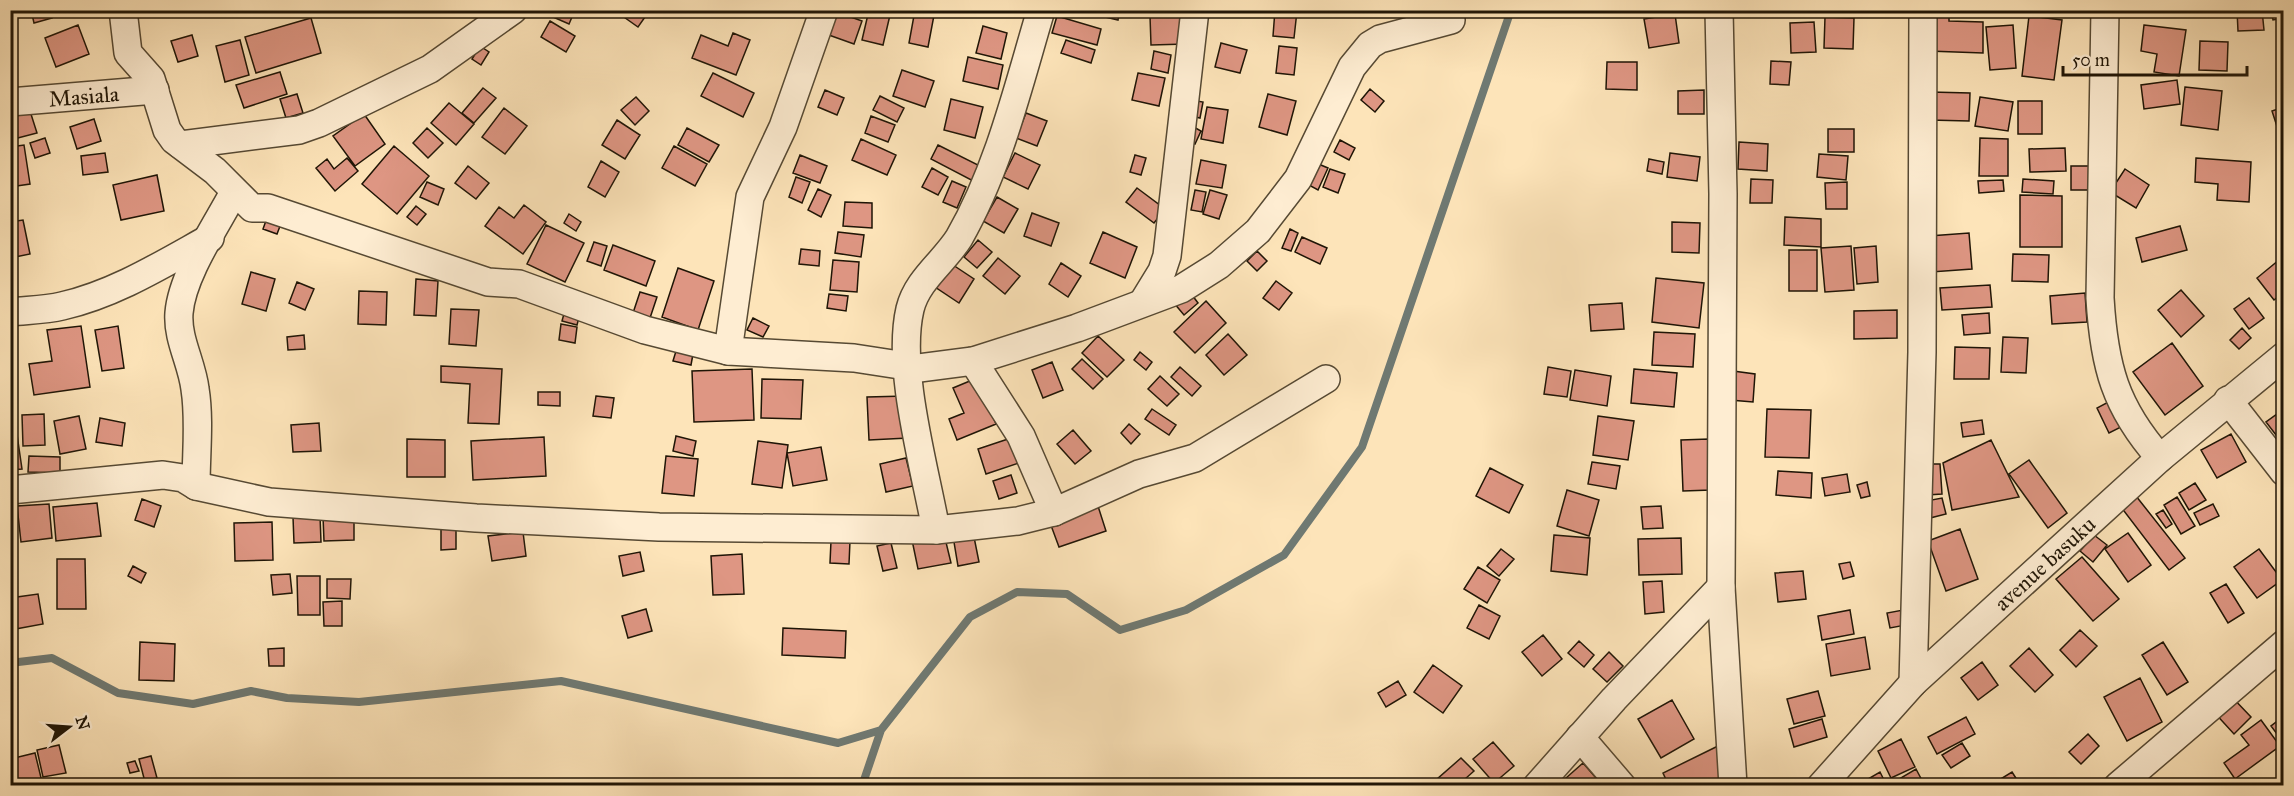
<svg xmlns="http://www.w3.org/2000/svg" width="2294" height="796" font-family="'IM FELL Great Primer',serif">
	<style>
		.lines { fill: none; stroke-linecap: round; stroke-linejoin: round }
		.stream { stroke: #6f7972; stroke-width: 8 }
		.building { fill: #de9683; stroke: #1f1506; stroke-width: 1.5 }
		.minor-casing { stroke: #564933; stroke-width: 30 }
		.minor { stroke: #feedd2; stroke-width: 27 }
		.labels { text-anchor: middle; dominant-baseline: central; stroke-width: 4.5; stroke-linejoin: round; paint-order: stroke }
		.street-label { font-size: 22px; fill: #1f1506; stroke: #feedd2 }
	</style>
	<rect width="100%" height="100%" fill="#fde4b9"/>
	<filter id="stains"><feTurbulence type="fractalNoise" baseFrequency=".00333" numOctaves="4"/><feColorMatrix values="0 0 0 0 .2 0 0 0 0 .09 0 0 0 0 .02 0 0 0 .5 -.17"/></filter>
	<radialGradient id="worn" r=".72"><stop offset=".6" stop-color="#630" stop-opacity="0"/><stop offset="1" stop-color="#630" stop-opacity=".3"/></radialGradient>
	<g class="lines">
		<path class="stream" d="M10 663 52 658 118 693 193 704 251 691 287 698 359 702 561 681 838 743 881 730 970 617 1017 592 1067 594 1120 630 1186 610 1284 555 1362 447 1511 10
			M862 786 881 730"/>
	</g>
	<path class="building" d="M31 10H49L52 18 34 23Z
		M355 10H376L357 17Z
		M545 10H575L569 24 544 13Z
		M614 10H650L638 27Z
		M869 10 890 15 883 45 862 40Z
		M915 10H935L928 47 909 43Z
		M1076 10H1120L1118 20Z
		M1275 10 1297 11 1294 38 1273 36Z
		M1928 10H1949V21L1983 22V53L1928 51Z
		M2237 10H2262L2264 30 2238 31Z
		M2271 10H2284V18L2273 20Z
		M834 11 862 21 854 44 826 34Z
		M1675 14 1679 43 1649 48 1644 19Z
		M1184 15 1186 44 1151 45 1150 16Z
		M1057 16 1101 29 1097 45 1052 33Z
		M2029 16 2062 20 2054 80 2022 76Z
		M1825 17 1854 18 1853 49 1824 48Z
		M311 18 321 53 256 73 245 37Z
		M550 21 575 36 566 52 541 37Z
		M1814 22 1816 52 1791 53 1790 23Z
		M78 25 89 54 56 67 45 38Z
		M2013 25 2016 68 1990 70 1986 27Z
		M2144 25 2186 30 2179 76 2154 72 2157 54 2141 51Z
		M983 26 1007 33 1001 59 976 53Z
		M733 33 750 40 736 75 692 58 701 35 728 46Z
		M192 35 198 56 178 62 171 41Z
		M240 40 249 75 225 82 216 46Z
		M1066 40 1095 50 1091 63 1061 53Z
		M2200 41 2228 42 2227 71 2199 70Z
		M1221 43 1247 50 1240 73 1215 67Z
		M480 46 489 52 481 65 472 59Z
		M1279 46 1297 48 1294 75 1276 73Z
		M1154 51 1171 55 1168 73 1151 69Z
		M968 57 1003 65 998 89 963 81Z
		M1771 61 1791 62 1789 85 1770 84Z
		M1607 62H1637V90L1606 89Z
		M902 70 934 81 925 107 893 96Z
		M280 72 287 94 244 108 236 85Z
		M713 73 754 93 743 117 701 96Z
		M1138 73 1165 78 1159 106 1132 100Z
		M2177 80 2180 104 2144 109 2141 85Z
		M2185 87 2222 91 2218 130 2181 125Z
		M483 88 496 98 474 123 462 113Z
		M1370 89 1384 101 1375 112 1361 100Z
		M825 90 844 98 837 115 818 107Z
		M1704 90V114H1678V91Z
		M1930 92 1970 93 1969 121 1929 120Z
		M297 94 303 113 286 118 280 99Z
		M1268 94 1296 101 1287 135 1259 127Z
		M880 96 904 108 897 122 873 110Z
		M636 97 649 111 635 125 621 110Z
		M1980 97 2013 102 2008 131 1975 126Z
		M951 99 983 107 975 138 944 130Z
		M1191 100 1203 102 1200 118 1187 115Z
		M2018 101H2042V134H2018Z
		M449 103 474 124 456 145 431 123Z
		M1207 107 1228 110 1223 143 1201 139Z
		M2284 107V142H2282L2272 111Z
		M504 108 527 126 505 154 482 137Z
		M30 111 37 133 10 140V116Z
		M1026 113 1047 121 1037 146 1016 138Z
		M364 114 385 144 355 166 333 136Z
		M871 116 895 125 888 142 865 133Z
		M94 119 101 141 77 149 70 127Z
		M617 120 640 135 625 159 602 145Z
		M1192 126 1201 131 1195 144 1185 140Z
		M427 128 443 143 428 158 413 143Z
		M687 128 719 145 709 162 678 145Z
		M1828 129H1854V152H1828Z
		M45 138 50 153 35 158 30 143Z
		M1980 138 2008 139V176H1979Z
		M861 139 896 155 887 175 852 160Z
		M1340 140 1355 148 1349 160 1334 152Z
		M1739 142 1768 144 1767 171 1738 169Z
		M24 145 30 184 10 187V147Z
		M938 145 984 168 977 183 931 159Z
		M394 146 429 176 397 214 362 184Z
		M674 146 707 164 695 186 662 168Z
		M2065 148 2066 171 2030 172 2029 149Z
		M105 153 108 172 83 175 81 156Z
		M1015 153 1040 165 1028 189 1003 177Z
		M1670 153 1700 157 1697 181 1667 177Z
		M1819 154 1848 156 1846 180 1817 177Z
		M800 155 827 166 820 183 793 173Z
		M1135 155 1146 158 1141 175 1130 172Z
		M347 158 358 171 335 191 316 168 327 159 334 169Z
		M2196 158 2251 162 2249 202 2217 200 2218 184 2195 182Z
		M1649 159 1664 162 1662 174 1647 171Z
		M1201 160 1226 165 1222 188 1196 184Z
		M601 161 619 172 605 197 588 187Z
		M1316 163 1328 168 1318 190 1307 184Z
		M468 166 489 183 476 199 455 183Z
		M2071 166H2097V190H2071Z
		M932 168 948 177 938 195 922 187Z
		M1330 169 1345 174 1338 193 1323 187Z
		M2125 169 2149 185 2136 208 2110 192Z
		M157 175 164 211 121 220 113 185Z
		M796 177 810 182 802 203 789 197Z
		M1751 179 1773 180 1772 203H1750Z
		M2023 179 2054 181 2053 194 2022 192Z
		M2003 180 2004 191 1979 193 1978 181Z
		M952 181 966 187 957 208 943 202Z
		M427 182 444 189 438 205 420 197Z
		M1847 182V209H1826L1825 183Z
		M1137 188 1165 209 1154 223 1126 202Z
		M818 189 831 195 821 217 808 210Z
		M1195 190 1206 192 1202 212 1191 210Z
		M1210 190 1227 195 1219 219 1203 214Z
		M2020 195 2062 196V247H2020Z
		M997 197 1018 209 1004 233 983 221Z
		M845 202 872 203V228L843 226Z
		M524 205 546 222 523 254 485 226 499 207 514 218Z
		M416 206 426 214 417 225 407 217Z
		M1032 213 1059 223 1051 246 1024 236Z
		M569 214 581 222 576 231 564 223Z
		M268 215 282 221 277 234 263 229Z
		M1785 217 1821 219V247L1784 245Z
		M23 220 30 254 10 258V222Z
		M1672 222 1700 223 1699 253 1672 252Z
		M546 225 584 243 565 282 527 264Z
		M2180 226 2187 250 2142 262 2136 238Z
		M1290 229 1298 233 1291 251 1282 248Z
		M838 232 864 235 861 257 835 253Z
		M1103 232 1137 247 1125 278 1090 263Z
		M1969 233 1972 269 1931 272 1929 236Z
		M1302 237 1327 248 1320 264 1295 252Z
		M978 240 992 252 977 268 964 257Z
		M594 242 607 246 601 266 587 261Z
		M613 245 655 261 646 286 604 270Z
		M1851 246 1854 290 1825 292 1821 248Z
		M1876 246 1878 282 1857 284 1854 248Z
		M801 249 820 251 819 266 799 264Z
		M1789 250H1817V291H1789Z
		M1257 251 1267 261 1257 271 1247 261Z
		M2013 254 2049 255 2048 282 2012 281Z
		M998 258 1020 276 1005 294 983 276Z
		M833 260 859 262 857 292 830 290Z
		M2279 260 2284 265V292L2274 300 2257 278Z
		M950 263 974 279 959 303 935 287Z
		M1061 263 1081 276 1068 297 1049 284Z
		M678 268 714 281 698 330 662 317Z
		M251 272 275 279 266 311 242 304Z
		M1656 278 1704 283 1699 328 1652 322Z
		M416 279 438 281 436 316 414 315Z
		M1276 281 1292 293 1279 310 1263 298Z
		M297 282 314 289 305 310 289 303Z
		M1990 285 1992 307 1942 310 1940 288Z
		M2181 290 2204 316 2181 337 2158 310Z
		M359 291 387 292 386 325 358 324Z
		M1189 291 1198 303 1184 315 1174 303Z
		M640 292 657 297 650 318 633 313Z
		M2085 293 2087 322 2052 324 2050 296Z
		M829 294 848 296 846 311 827 308Z
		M2249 298 2264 318 2249 329 2234 309Z
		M1206 301 1226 323 1195 353 1174 332Z
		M1622 303 1624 329 1591 331 1589 305Z
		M451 309 479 310 476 346 449 344Z
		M565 310 580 313 577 325 562 321Z
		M1897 310V338L1854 339V311Z
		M1989 313 1990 333 1964 335 1962 315Z
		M753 318 769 326 763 337 747 330Z
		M561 324 577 327 575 343 559 340Z
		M81 326 90 387 34 395 29 364 52 361 47 330Z
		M118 326 124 368 102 371 95 330Z
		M2242 328 2251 338 2239 349 2230 340Z
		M1654 332 1695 334 1693 367 1652 365Z
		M1228 334 1247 355 1224 375 1206 355Z
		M304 335 305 349 288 350 287 337Z
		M1098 336 1124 360 1107 377 1082 353Z
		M2003 337 2028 338 2026 373 2001 372Z
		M2172 343 2203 386 2165 415 2133 372Z
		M1955 347 1990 348 1989 379H1954Z
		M676 351 693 354 691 365 673 361Z
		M1140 352 1152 362 1146 370 1134 360Z
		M1082 359 1103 379 1093 389 1072 369Z
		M1052 362 1063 390 1043 398 1032 370Z
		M441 366 502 369 499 424 468 423 470 384 441 382Z
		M1180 367 1201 386 1192 396 1171 377Z
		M1548 367 1571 371 1567 397 1544 394Z
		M752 369 754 420 694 422 692 371Z
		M1634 369 1677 373 1674 407 1631 403Z
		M1575 370 1611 376 1607 406 1570 400Z
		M1733 371 1755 374 1753 402 1730 400Z
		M1160 376 1179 394 1167 406 1148 389Z
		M977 378 996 424 957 440 949 419 964 413 953 388Z
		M762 379 803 380 801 419 761 418Z
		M538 392H560V406L538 405Z
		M596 396 614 398 611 418 593 416Z
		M906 396 908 438 869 440 867 397Z
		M2114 399 2127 424 2109 433 2097 408Z
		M10 407H13L22 469 10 470Z
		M1152 409 1176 425 1169 435 1145 419Z
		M1767 409 1811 410 1809 458 1765 457Z
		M2284 409V443L2283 444 2266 422Z
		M44 414 45 445 23 446 22 415Z
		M79 416 86 449 60 454 54 421Z
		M1598 416 1634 421 1628 460 1593 455Z
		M100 418 125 423 122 446 96 442Z
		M1982 420 1984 434 1963 437 1961 423Z
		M319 423 321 451 293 452 291 425Z
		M1129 424 1140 434 1131 444 1121 433Z
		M1073 430 1091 451 1075 464 1057 444Z
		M2231 434 2246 462 2217 478 2201 450Z
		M676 436 696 441 693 456 673 451Z
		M544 437 546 476 473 480 471 441Z
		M1014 437 1022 462 986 474 978 449Z
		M407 439 445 440V477H407Z
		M1709 439 1711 490 1683 491 1681 440Z
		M1991 440 2019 497 1952 510 1943 463Z
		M758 441 788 445 782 488 752 484Z
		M821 447 827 480 793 486 787 453Z
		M29 456 60 457V473L28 472Z
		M666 456 698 459 694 496 662 493Z
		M906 458 913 486 886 492 880 464Z
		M2029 460 2067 513 2048 528 2009 474Z
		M1592 462 1620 466 1616 489 1588 484Z
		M1926 464H1940L1942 494 1927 495Z
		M1490 468 1523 485 1509 513 1476 496Z
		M1778 471 1812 473 1811 498 1776 495Z
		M1847 474 1850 492 1825 496 1822 478Z
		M1011 475 1017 493 999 499 993 481Z
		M1867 482 1870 496 1861 498 1857 485Z
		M2195 483 2206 500 2189 510 2179 493Z
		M1567 490 1599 500 1589 536 1557 526Z
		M2136 496 2185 558 2169 570 2121 507Z
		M2177 497 2195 526 2181 534 2164 505Z
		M1942 498 1946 514 1930 518 1926 501Z
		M142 499 161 506 154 527 135 520Z
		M97 503 101 536 56 541 53 507Z
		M1097 503 1106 531 1059 547 1049 520Z
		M49 504 52 538 21 542 17 506Z
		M2213 504 2219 516 2200 525 2194 513Z
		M1661 506 1663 528 1643 529 1641 507Z
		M2163 510 2172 524 2166 528 2156 514Z
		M354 515V540L324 541 323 516Z
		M320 516 321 542 294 543 293 517Z
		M272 522 273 560 235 561 234 523Z
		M441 525H456V549L441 550Z
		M1960 529 1978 579 1946 591 1928 541Z
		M523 532 526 556 492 561 488 536Z
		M973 532 979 562 958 566 953 536Z
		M2128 533 2151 565 2128 582 2105 549Z
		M944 534 951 563 918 569 912 540Z
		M1554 535 1590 538 1587 575 1551 571Z
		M2094 535 2107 545 2093 562 2080 551Z
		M1681 538 1682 574 1639 575 1638 539Z
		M831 541H850L849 564 830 563Z
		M891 543 897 568 883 571 877 546Z
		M1501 549 1514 559 1499 576 1487 566Z
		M2259 549 2282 580 2257 598 2234 567Z
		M640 552 644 571 623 576 619 556Z
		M742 554 744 594 713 595 711 556Z
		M2082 557 2119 599 2093 621 2056 579Z
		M57 559H85L86 609H57Z
		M1850 562 1854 576 1843 579 1839 564Z
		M133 566 146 573 141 583 128 576Z
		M1478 567 1500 580 1487 603 1464 589Z
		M1803 571 1806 599 1778 602 1775 573Z
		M290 574 292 593 273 595 271 575Z
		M297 576H320V615H298Z
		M327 579H351L350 599 327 598Z
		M1662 581 1664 612 1645 614 1643 582Z
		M2226 584 2244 613 2228 623 2210 593Z
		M38 594 43 624 10 630V598Z
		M342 601V626H324L323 602Z
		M1479 605 1500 616 1489 639 1467 628Z
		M646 609 652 631 628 638 622 616Z
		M1850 610 1854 634 1822 640 1818 616Z
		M1903 610 1906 625 1890 628 1887 613Z
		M783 628 846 631 845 658 782 655Z
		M2080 630 2097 646 2076 667 2060 650Z
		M1543 635 1562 659 1542 676 1522 652Z
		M1865 637 1870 669 1831 676 1826 644Z
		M1579 641 1594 655 1584 667 1568 653Z
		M140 642 175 644 174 681 139 680Z
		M2163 642 2188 682 2167 695 2142 655Z
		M284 648V666H269L268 649Z
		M2029 648 2053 675 2035 692 2010 666Z
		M1609 652 1623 666 1607 682 1593 669Z
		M1982 662 1998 685 1978 700 1961 678Z
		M1433 665 1462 686 1443 713 1414 692Z
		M2140 678 2162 722 2127 741 2104 697Z
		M1398 681 1406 695 1386 707 1378 693Z
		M1818 691 1825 716 1794 724 1787 699Z
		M2230 695 2251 717 2234 734 2213 711Z
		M1672 700 1694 739 1661 758 1638 719Z
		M2284 716V742H2283L2271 726Z
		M1966 717 1975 734 1937 754 1928 737Z
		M1822 719 1827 737 1794 747 1789 729Z
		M2261 720 2280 746 2235 779 2224 763 2249 745 2241 735Z
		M2088 734 2099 746 2081 764 2069 752Z
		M1901 739 1915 767 1891 778 1878 751Z
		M1493 742 1514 766 1494 783 1473 759Z
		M1962 743 1970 756 1951 768 1942 755Z
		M59 745 66 773 43 777 37 750Z
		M1718 746 1722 786H1669L1663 773Z
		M35 753 43 786H10V759Z
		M151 756 157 778 145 782 139 759Z
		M1461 758 1474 771 1465 779 1471 786H1440L1436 780Z
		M135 761 139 771 130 773 127 763Z
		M1583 763 1603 786H1573L1566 778Z
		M1916 769 1925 786H1896L1894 782Z
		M1880 772 1887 786H1856Z
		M2012 772 2021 786H1996L1994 783Z"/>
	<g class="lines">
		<defs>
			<g id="minor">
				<path d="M123 10 128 53 151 79 167 130 174 140 215 171 252 208H268L488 282 519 284 645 330 728 351 854 358 919 368 973 361 1077 328 1181 289 1219 265 1258 231 1298 179 1352 67 1370 45 1380 39 1451 20"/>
				<path d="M1719 10 1723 194 1721 587 1733 786"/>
				<path d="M2105 10 2100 298C2104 366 2115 407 2160 458"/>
				<path id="s1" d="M10 102 155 90"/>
				<path d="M181 145 299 130 319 123 430 69 513 10"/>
				<path d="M1143 302 1162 271 1167 256 1195 10"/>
				<path d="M10 312C27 310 45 310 62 306 115 294 163 264 210 238"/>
				<path d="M728 351 750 197 783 127 824 10"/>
				<path d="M973 361 1021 436 1054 512"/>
				<path d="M2228 400 2284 472"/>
				<path d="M196 486C196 454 200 420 195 389 192 363 177 339 179 313 182 275 216 226 234 192"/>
				<path d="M10 490 163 475 183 478 196 486 269 502 476 518 659 527 936 530 1018 521 1054 512 1139 474 1195 458 1326 379"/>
				<path d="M936 530C925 468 896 369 910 309 917 280 944 262 959 238 999 168 1018 87 1041 10"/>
				<path d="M1913 683 1922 352 1923 10"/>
				<path d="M1580 737 1622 786"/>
				<path d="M1537 786 1614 699 1721 587"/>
				<path id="s2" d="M1821 786 1913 683 2160 458 2284 356"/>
				<path d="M2118 786 2284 644"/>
			</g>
		</defs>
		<use href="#minor" class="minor-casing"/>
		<use href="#minor" class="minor"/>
	</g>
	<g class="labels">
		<g class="street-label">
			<text stroke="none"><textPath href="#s1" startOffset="74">Masiala</textPath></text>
			<text stroke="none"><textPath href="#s2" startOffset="316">avenue basuku</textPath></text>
		</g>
	</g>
	<rect width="2294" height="796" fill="none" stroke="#fde4b9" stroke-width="36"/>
	<rect x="12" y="12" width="2270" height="772" fill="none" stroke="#1f1506" stroke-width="3"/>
	<rect x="18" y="18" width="2258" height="760" fill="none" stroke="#1f1506" stroke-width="1.5"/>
	<g transform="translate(69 727) rotate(73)" stroke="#feedd2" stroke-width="4.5" paint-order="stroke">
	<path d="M0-4.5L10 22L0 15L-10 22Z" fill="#1f1506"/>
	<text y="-9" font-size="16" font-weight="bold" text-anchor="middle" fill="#1f1506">N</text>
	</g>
	<path d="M2063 66v9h184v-9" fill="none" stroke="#1f1506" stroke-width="3"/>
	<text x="2072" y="66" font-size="18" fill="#1f1506" stroke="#feedd2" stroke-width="4.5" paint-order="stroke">50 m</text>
	<rect width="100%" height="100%" filter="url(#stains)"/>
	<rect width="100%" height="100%" fill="url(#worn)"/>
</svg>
